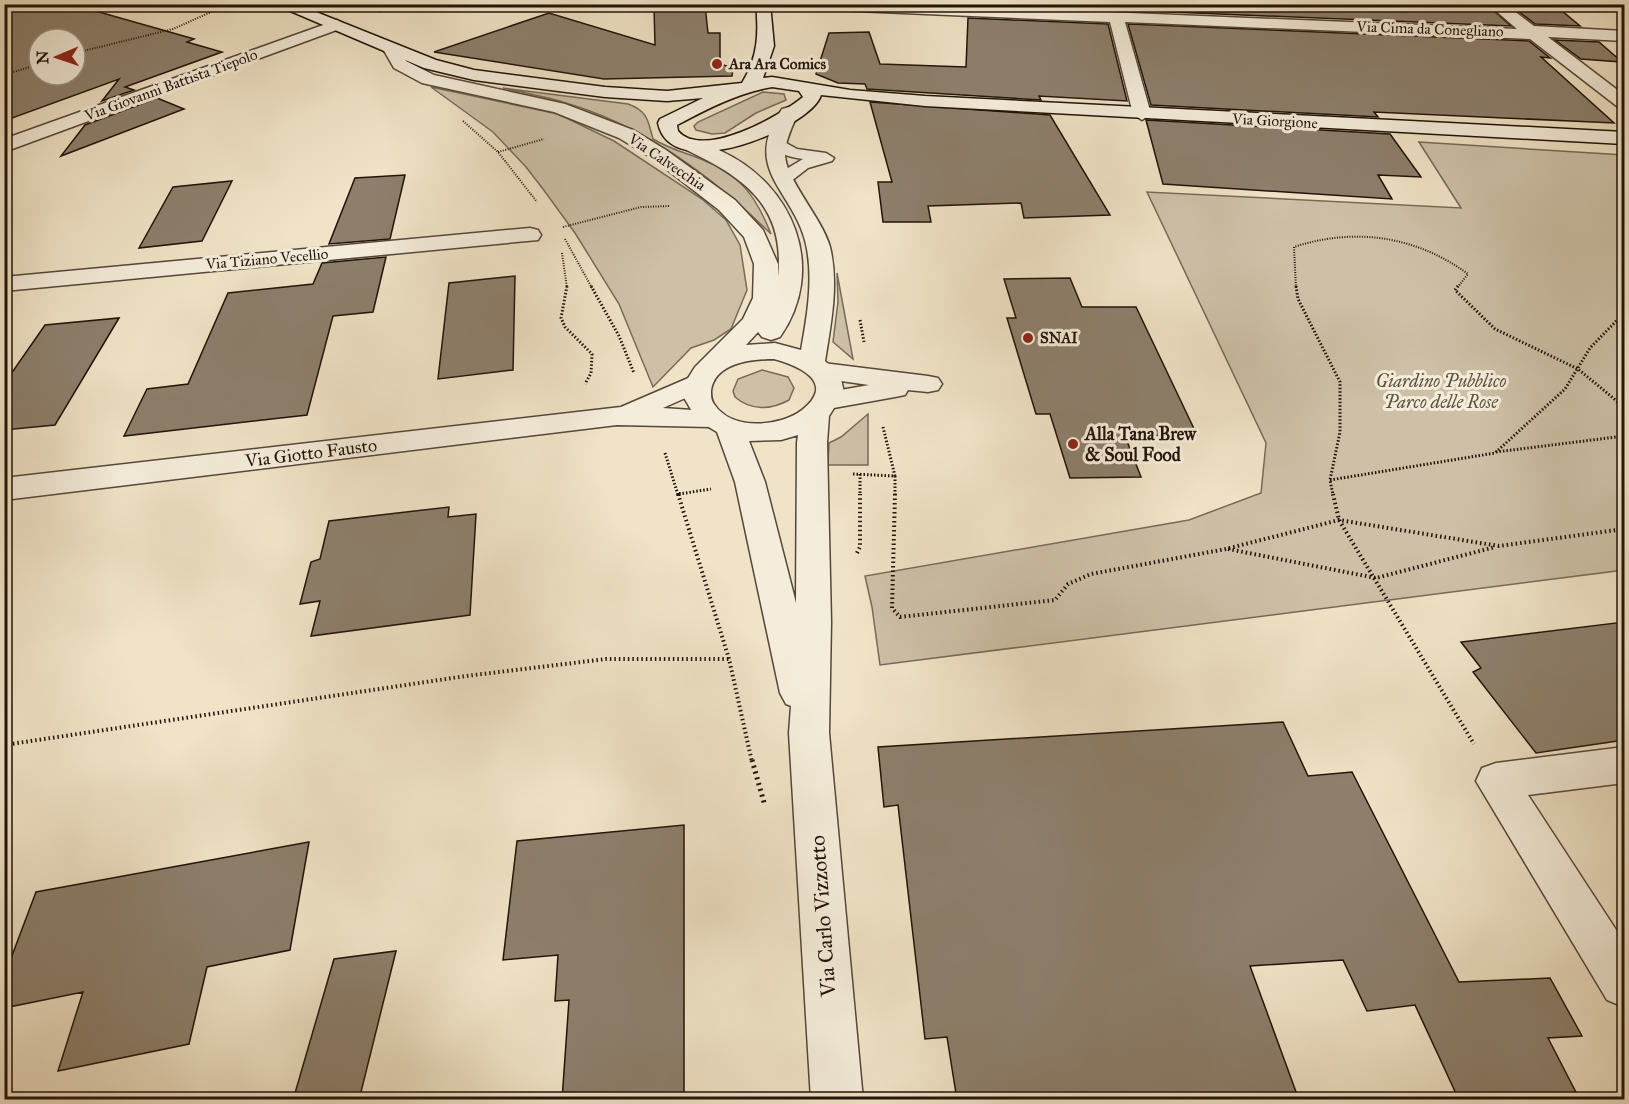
<svg xmlns="http://www.w3.org/2000/svg" width="1629" height="1104" font-family="'IM FELL Great Primer',serif">
	<style>
		.green { fill: #cdc0a7; stroke: #776a58; stroke-width: 1.5 }
		.building { fill: #8d7f6c; stroke: #211309; stroke-width: 1.5; fill-rule: evenodd }
		.lines { fill: none; stroke-linecap: round; stroke-linejoin: round }
		.service-casing { stroke: #554738; stroke-width: 3 }
		.minor-casing { stroke: #554738; stroke-width: 3 }
		.tertiary-casing { stroke: #554738; stroke-width: 3 }
		.secondary-casing { stroke: #211309; stroke-width: 3 }
		.path-far3 { stroke: #211309; stroke-width: 2; stroke-dasharray: 1 1.5; stroke-linecap: butt }
		.path-far2 { stroke: #211309; stroke-width: 3; stroke-dasharray: 1.5 2; stroke-linecap: butt }
		.path-far1 { stroke: #211309; stroke-width: 4; stroke-dasharray: 1.5 3; stroke-linecap: butt }
		.path { stroke: #211309; stroke-width: 5; stroke-dasharray: 2 4; stroke-linecap: butt }
		.service { fill: #f5eddb; fill-rule: evenodd }
		.minor { fill: #f5eddb; fill-rule: evenodd }
		.tertiary { fill: #f5eddb; fill-rule: evenodd }
		.secondary { fill: #f5eddb; fill-rule: evenodd }
		.poi-dot { fill: #8f2418; stroke: #f5eddb; stroke-width: 2 }
		.labels { text-anchor: middle; dominant-baseline: central; stroke-width: 6; stroke-linejoin: round; paint-order: stroke }
		.far-street-label { font-size: 15px; fill: #211309; stroke: #f5eddb }
		.far-poi-label { font-size: 15px; font-weight: bold; fill: #211309; stroke: #f5eddb; text-anchor: start }
		.park-label { font-size: 18px; font-style: italic; fill: #5d5040; stroke: #f5eddb }
		.poi-label { font-size: 18px; font-weight: bold; fill: #211309; stroke: #f5eddb; text-anchor: start }
		.street-label { font-size: 18px; fill: #211309; stroke: #f5eddb }
		.near-street-label { font-size: 21px; fill: #211309; stroke: #f5eddb }
	</style>
	<rect width="100%" height="100%" fill="#f0e3c7"/>
	<filter id="stains"><feTurbulence type="fractalNoise" baseFrequency=".00333" numOctaves="4"/><feColorMatrix values="0 0 0 0 .2 0 0 0 0 .09 0 0 0 0 .02 0 0 0 .5 -.17"/></filter>
	<radialGradient id="worn" r=".72"><stop offset=".6" stop-color="#630" stop-opacity="0"/><stop offset="1" stop-color="#630" stop-opacity=".3"/></radialGradient>
	<path class="green" d="M431 87 558 114 614 141 702 199 726 220 740 245 747 290 731 329 714 340 691 348 653 387 619 304 575 233 543 189 526 167 493 132Z
		M503 88 628 104C648 111 648 121 653 139 668 148 685 153 701 159 740 174 756 196 771 234 715 179 646 127 569 104 548 97 525 93 503 88Z
		M763 92 784 94 786 100 756 113 725 133 712 134 696 130 694 126 698 122Z
		M1419 142 1624 155V570L880 665 872 607 865 576 1189 520 1261 493 1266 443 1147 192 1461 208Z
		M837 273 853 359 833 342 838 302Z
		M762 370 788 377 794 388 789 400C771 410 751 411 735 397L733 391 738 379Z
		M868 414V465H828L829 443 841 437Z"/>
	<path class="building" d="M4 4H71L194 39 187 42 222 52 125 87 134 90 102 101 119 79 4 121ZM39 39H75V75H39Z
		M978 4H1486L1511 26Z
		M1509 4 1556 6 1580 26 1535 24Z
		M705 5 708 33H720V64L733 68 732 76 604 79 434 52 549 13 655 45 654 7Z
		M968 18 1108 24 1127 101 1039 96 1041 100 867 89 865 84 838 83 816 74 829 33 869 32 880 64 966 67Z
		M1128 24 1529 41 1550 58 1541 57 1614 123 1374 112 1378 117 1151 105Z
		M1555 40 1599 42 1622 62 1581 59Z
		M157 98 184 109 61 156 85 125Z
		M870 102 1050 115 1110 215 1024 218 1021 203 928 206 931 222H883L878 182H892Z
		M1146 120 1390 134 1421 177 1378 175 1392 199 1163 184Z
		M405 175 390 239 329 244 355 178Z
		M232 181 202 241 139 248 173 187Z
		M386 257 373 312 333 316 307 415 124 436 147 389 188 384 228 293 313 284 322 263Z
		M515 276 513 370 438 379 449 283Z
		M1070 278 1082 307H1136L1197 435 1125 436 1141 477 1070 478 1050 414H1036L1007 318H1016L1004 279Z
		M119 318 55 425 4 430V384L45 325Z
		M449 507 448 517 476 514 470 615 311 636 320 601 300 604 311 562 320 559 329 521Z
		M1624 622V740L1536 753 1473 672 1481 668 1461 642Z
		M1283 722 1308 776 1352 772 1459 982 1550 978 1582 1036 1548 1038 1580 1100H1459L1415 1005 1367 1011 1343 960 1250 966 1299 1100H957L947 1037 925 1039 898 805 884 807 878 747Z
		M684 825V1100H562L569 1000 555 1001 558 955 503 960 517 841Z
		M309 842 290 950 207 967 189 1044 58 1071 83 992 4 1008V977L36 892Z
		M396 951 359 1100H293L334 959Z"/>
	<g class="lines">
		<defs>
			<path id="service" d="M366 4H384L386 7 380 11Z
				M777 138 797 149 826 153 834 158 832 161 808 168 790 182H778L776 178 778 174 803 159C789 157 778 154 769 143Z"/>
			<path id="minor" d="M780 4H911L1517 29 1488 4H1505L1534 26 1624 31V41L1548 37 1624 95V108L1618 107 1530 39 1125 22 1151 114 1142 120 1133 114 1110 22 787 8Z
				M337 20 345 25 342 28 4 152V139Z
				M530 228 538 230 541 235 538 240 4 291V277Z
				M823 363 928 376 938 378 942 384 938 390 928 392 908 390 905 395 895 397 828 409 818 406 814 400 818 394 869 385 813 377 810 371 813 365Z
				M700 373 710 375 714 381 710 387 663 408 721 412 725 418 721 424 711 427 617 425 4 500V478L621 407Z
				M1624 747V783L1528 795 1624 942V1007L1607 1000 1476 781 1482 768 1496 763Z"/>
			<path id="tertiary" d="M391 44 397 46 406 61 434 75 565 104 633 130 666 150 735 200 763 230 778 264V277C786 203 740 175 682 148L679 144 682 140C695 137 709 145 721 151 793 184 828 268 780 337L771 340 762 337 758 332 746 345 775 343 801 350C807 317 813 282 807 249 797 191 739 172 782 109L789 107 798 113C793 125 786 138 785 152 783 177 822 217 830 247 839 284 831 324 825 361L840 375 844 392 829 416 827 443 831 622 829 733 863 1100H811L789 733 791 706 786 704 780 693 735 482 717 432 697 420 683 396 685 383 695 367 743 319 753 298 754 264 744 237 719 210 652 158 619 138 554 112 422 83 394 68 383 49ZM774 359C799 366 837 382 802 410 780 427 731 431 714 404 711 400 711 396 711 391 714 363 751 359 774 359ZM798 435 797 443 796 603 765 482 749 441 781 440Z"/>
			<path id="secondary" d="M274 4H296L436 60 474 70 605 87 667 91 742 83C758 57 759 34 756 4H770L774 46 763 78 772 77 850 90 925 96 1624 132V144L925 106 821 95C812 127 671 187 658 123L660 119 703 98 667 101 605 97 474 80 424 68ZM772 87 799 91 803 97C780 116 703 160 678 131L677 125C707 109 738 93 772 87Z"/>
		</defs>
		<use href="#service" class="service-casing"/>
		<use href="#minor" class="minor-casing"/>
		<use href="#tertiary" class="tertiary-casing"/>
		<use href="#secondary" class="secondary-casing"/>
		<path class="path-far3" d="M75 53 173 29 229 4
			M4 75 39 64
			M463 121 498 152 537 202
			M498 152 544 139
			M563 227 641 207 670 206
			M565 239 592 288
			M562 253 567 288
			M1296 288 1294 247C1355 227 1416 236 1468 274L1457 288"/>
		<path class="path-far2" d="M567 286 561 318 565 327 592 354 591 373 585 384
			M591 286 619 336 634 373
			M1296 286 1298 299 1340 382V432L1330 480 1333 495
			M1458 286 1455 290 1495 329 1578 369 1624 407
			M860 320 864 342
			M883 427 895 476
			M1496 452 1624 436
			M665 453 678 495
			M853 474 895 476V495
			M860 474V495
			M1330 480 1495 453 1565 389 1590 348 1624 313
			M679 494 711 489"/>
		<path class="path-far1" d="M678 494 729 659 752 762
			M679 494H682
			M895 494 892 608 900 617 1055 600 1068 584 1091 574 1226 549 1339 520 1499 546 1624 529
			M1333 494 1339 520 1474 744
			M1228 549 1376 578 1495 547
			M857 553 860 547V494
			M4 745 466 676 606 659H729"/>
		<path class="path" d="M752 760 765 806"/>
		<use href="#service" class="service"/>
		<use href="#minor" class="minor"/>
		<use href="#tertiary" class="tertiary"/>
		<use href="#secondary" class="secondary"/>
	</g>
	<g class="poi-dot">
		<circle cx="717" cy="64" r="6"/>
		<circle cx="1028" cy="338" r="6"/>
		<circle cx="1073" cy="444" r="6"/>
	</g>
	<g class="labels">
		<g class="far-street-label">
			<text transform="translate(1430 29) rotate(2)">Via Cima da Conegliano</text>
			<text transform="translate(171 85) rotate(-20)">Via Giovanni Battista Tiepolo</text>
			<text transform="translate(1275 121) rotate(3)">Via Giorgione</text>
			<text transform="translate(667 162) rotate(34)">Via Calvecchia</text>
			<text transform="translate(267 259) rotate(-5)">Via Tiziano Vecellio</text>
		</g>
		<g class="far-poi-label">
			<text x="729" y="64">Ara Ara Comics</text>
			<text x="1040" y="338">SNAI</text>
		</g>
		<g class="park-label">
			<text x="1441" y="381">Giardino Pubblico<tspan x="1441" dy="21">Parco delle Rose</tspan></text>
		</g>
		<g class="poi-label">
			<text x="1085" y="434">Alla Tana Brew<tspan x="1085" dy="21">&amp; Soul Food</tspan></text>
		</g>
		<g class="street-label">
			<text transform="translate(311 453) rotate(-7)">Via Giotto Fausto</text>
		</g>
		<g class="near-street-label">
			<text transform="translate(823 916) rotate(-94)">Via Carlo Vizzotto</text>
		</g>
	</g>
	<rect width="1629" height="1104" fill="none" stroke="#f0e3c7" stroke-width="24"/>
	<rect x="6" y="6" width="1617" height="1092" fill="none" stroke="#211309" stroke-width="3"/>
	<rect x="12" y="12" width="1605" height="1080" fill="none" stroke="#211309" stroke-width="1.5"/>
	<g transform="translate(57 57) rotate(268)"><circle r="28" fill="#f5eddb" stroke="#a09687" stroke-width="1.5"/>
	<path d="M0-4.5L10 22L0 15L-10 22Z" fill="#8f2418"/>
	<text y="-9" font-size="16" font-weight="bold" text-anchor="middle" fill="#211309">N</text>
	</g>
	<rect width="100%" height="100%" filter="url(#stains)"/>
	<rect width="100%" height="100%" fill="url(#worn)"/>
</svg>
